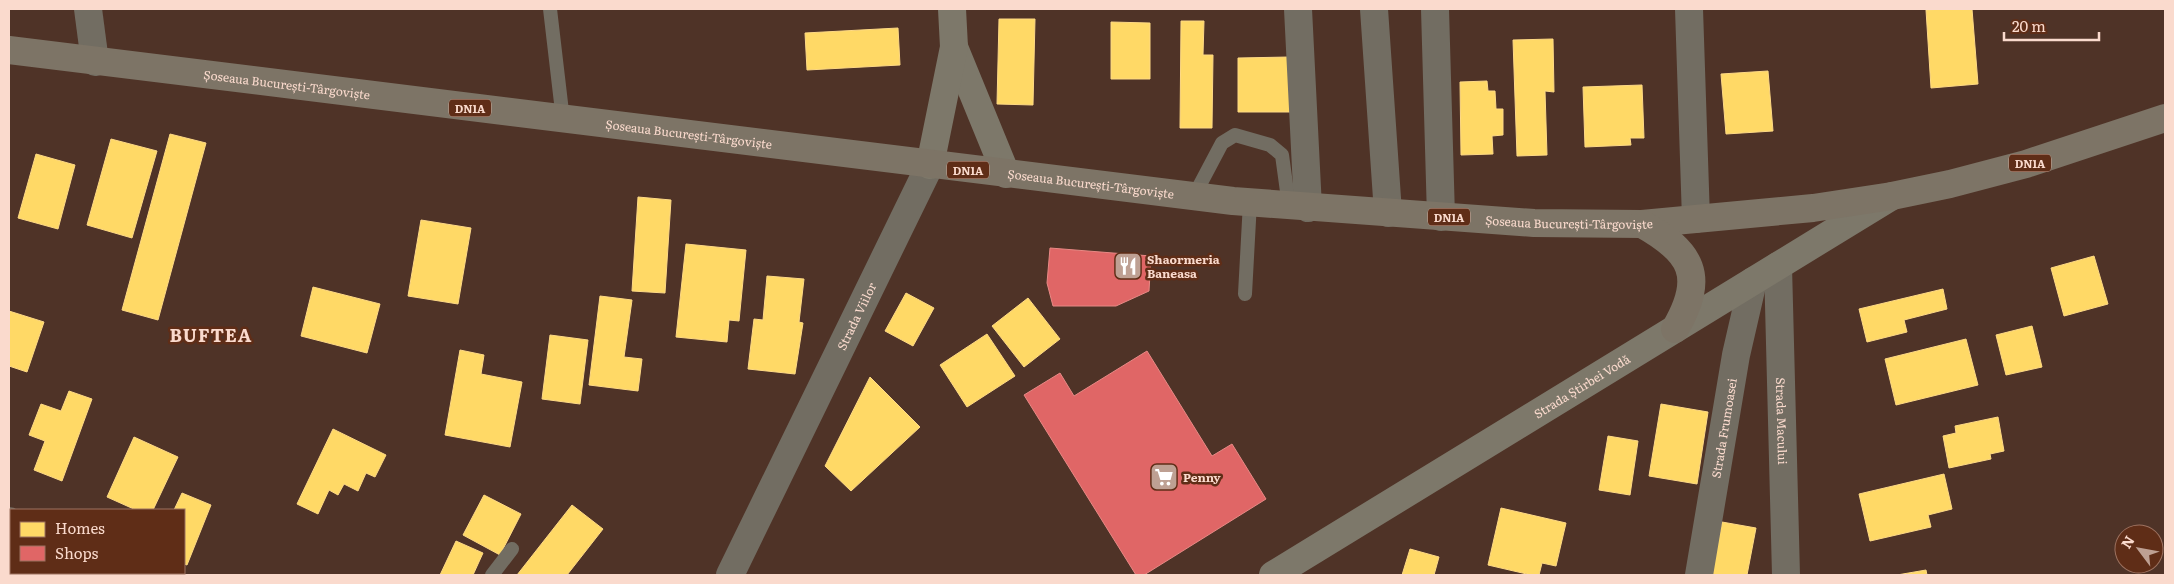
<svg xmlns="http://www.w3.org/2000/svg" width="2174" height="584" font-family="Literata,serif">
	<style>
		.homes { fill: #ffd966; stroke: #fed985 }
		.shops { fill: #e06666; stroke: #e88985 }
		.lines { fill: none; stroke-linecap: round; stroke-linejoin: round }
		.lane { stroke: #726d62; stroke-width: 14 }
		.street { stroke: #726d62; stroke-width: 28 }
		.secondary { stroke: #7d786a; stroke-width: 28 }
		.primary { stroke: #7d7466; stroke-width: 28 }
		.labels { text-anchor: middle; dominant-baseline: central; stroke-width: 5; stroke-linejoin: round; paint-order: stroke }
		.shield { fill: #5f2d17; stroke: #cca696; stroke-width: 1 }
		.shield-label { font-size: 11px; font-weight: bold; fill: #fadacd }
		.street-label { font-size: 12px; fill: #fadacd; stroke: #5f2d17 }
		.poi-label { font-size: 12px; font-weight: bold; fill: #fadacd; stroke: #5f2d17; text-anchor: start }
		.district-label { font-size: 18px; font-weight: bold; letter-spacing: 1px; fill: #fadacd; stroke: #5f2d17 }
	</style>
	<rect width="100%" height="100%" fill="#4f3327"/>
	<path class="homes" d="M1945 9H1972L1978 84 1931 88 1926 10Z
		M999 19H1035L1033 105 997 104Z
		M1181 21H1204L1203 55H1213L1212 128H1180Z
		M1111 22 1150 23V79H1111Z
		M898 28 900 65 807 70 805 33Z
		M1553 39 1554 92 1545 91 1547 155 1517 156 1513 40Z
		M1289 57 1290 112H1238V58Z
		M1768 71 1773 131 1726 134 1721 74Z
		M1487 81 1488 91H1495L1496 109H1503V135L1492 136 1493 154 1461 155 1460 82Z
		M1642 85 1644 138H1630L1631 145 1585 147 1583 87Z
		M170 134 206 143 158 320 122 310Z
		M111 139 157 151 132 238 87 225Z
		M36 154 75 165 58 229 18 218Z
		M638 197 671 200 665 293 632 291Z
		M421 220 471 228 458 304 408 296Z
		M686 244 746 250 739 321 729 320 727 342 676 337Z
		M2094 256 2108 304 2064 316 2051 268Z
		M767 276 804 279 799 322 803 323 795 374 748 369 754 319 763 320Z
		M313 287 380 304 367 353 301 336Z
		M1943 289 1947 309 1904 320 1907 332 1867 342 1859 309Z
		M906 293 934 308 913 346 885 331Z
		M600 296 632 300 624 357 642 359 638 391 589 385Z
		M1028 298 1060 339 1024 367 992 326Z
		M9 311 44 322 27 372 9 366Z
		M2032 326 2042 367 2006 375 1996 335Z
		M987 334 1015 376 967 407 940 365Z
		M550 335 588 340 580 404 542 399Z
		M1966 339 1978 385 1896 405 1885 359Z
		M460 350 484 355 481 374 522 382 510 447 445 435Z
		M870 377 920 427 851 491 825 466Z
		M69 391 92 399 62 481 34 470 45 441 29 435 41 404 61 411Z
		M1661 404 1708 412 1697 484 1649 476Z
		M1998 417 2004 451 1990 454 1991 459 1949 468 1943 436 1956 433 1955 426Z
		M333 429 386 455 375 477 366 473 358 491 344 484 338 495 329 490 318 514 297 504Z
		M1608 436 1638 441 1630 495 1599 490Z
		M134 437 178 457 153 510H136L107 497Z
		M1944 474 1952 509 1928 515 1931 527 1870 541 1859 494Z
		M182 493 211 505 187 565 184 564V510H174Z
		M484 495 521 514 500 555 463 535Z
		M572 505 603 529 567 575H517Z
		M1501 508 1566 523 1556 566 1542 563 1539 575H1531L1488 565Z
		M1722 522 1756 528 1747 575H1712Z
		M456 541 483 553 473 575H440Z
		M1410 549 1439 557 1434 575H1402Z
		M1926 570 1927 575H1897Z"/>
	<path class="shops" d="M1050 248 1151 256 1149 291 1116 306H1053L1047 283Z
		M1147 351 1212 456 1232 444 1266 499 1144 575H1136L1024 395 1060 373 1074 396Z"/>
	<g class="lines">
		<path class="lane" d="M550 9 563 120
			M1194 196 1222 143 1235 135 1270 145 1282 155 1289 206
			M1245 294 1250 202
			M492 575 512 549"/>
		<g class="street">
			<path d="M88 9 95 62"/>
			<path d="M1298 9 1308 208"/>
			<path d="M1374 9 1388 213"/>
			<path d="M1435 9 1441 217"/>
			<path d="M1689 9 1696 219"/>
			<path id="s1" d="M1778 266 1786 575"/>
			<path d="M9 521 11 523"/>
			<path d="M97 573 101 575"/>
			<path id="s2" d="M730 575 930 165"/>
			<path id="s3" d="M1699 575 1736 355 1753 281"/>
		</g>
		<g class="secondary">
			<path d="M954 47 1006 174"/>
			<path d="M930 165 954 47 952 9"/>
			<path id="s4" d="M1273 575 1892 196"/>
		</g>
		<g class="primary">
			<path id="s5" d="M9 50 1233 201 1534 223 1642 224 1813 208 1892 196 1950 184 2026 164 2165 118"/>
			<path d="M1642 224C1692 252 1706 276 1675 329"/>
		</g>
	</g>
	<defs>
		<symbol id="restaurant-square" viewBox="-11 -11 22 22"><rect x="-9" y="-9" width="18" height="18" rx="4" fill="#bea093" stroke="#5f2d17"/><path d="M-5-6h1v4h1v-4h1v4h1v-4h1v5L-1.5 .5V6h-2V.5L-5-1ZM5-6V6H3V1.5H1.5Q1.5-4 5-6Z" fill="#fff"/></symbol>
		<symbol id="supermarket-square" viewBox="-11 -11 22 22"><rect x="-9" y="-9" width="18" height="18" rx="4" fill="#bea093" stroke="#5f2d17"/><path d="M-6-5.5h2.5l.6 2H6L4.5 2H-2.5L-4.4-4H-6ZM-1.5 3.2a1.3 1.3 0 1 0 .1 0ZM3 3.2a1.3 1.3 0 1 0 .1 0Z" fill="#fff"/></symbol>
	</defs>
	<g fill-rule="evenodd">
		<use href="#restaurant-square" x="1112" y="250" width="32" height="32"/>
		<use href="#supermarket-square" x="1148" y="461" width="32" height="32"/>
	</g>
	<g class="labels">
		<g class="shield">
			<rect x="449" y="99.5" width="42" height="17" rx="4"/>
			<rect x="2009" y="154.5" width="42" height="17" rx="4"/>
			<rect x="947" y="161.5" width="42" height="17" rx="4"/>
			<rect x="1428" y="208.5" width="42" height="17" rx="4"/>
		</g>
		<g class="shield-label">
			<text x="470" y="108">DN1A</text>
			<text x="2030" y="163">DN1A</text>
			<text x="968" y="170">DN1A</text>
			<text x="1449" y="217">DN1A</text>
		</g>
		<g class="street-label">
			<text stroke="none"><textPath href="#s5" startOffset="280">Șoseaua București-Târgoviște</textPath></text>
			<text stroke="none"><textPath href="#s5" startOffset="685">Șoseaua București-Târgoviște</textPath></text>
			<text stroke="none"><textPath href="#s5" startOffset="1090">Șoseaua București-Târgoviște</textPath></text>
			<text stroke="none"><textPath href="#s5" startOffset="1570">Șoseaua București-Târgoviște</textPath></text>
			<text stroke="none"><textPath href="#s2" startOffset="288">Strada Viilor</textPath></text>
			<text stroke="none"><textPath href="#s4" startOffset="362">Strada Știrbei Vodă</textPath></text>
			<text stroke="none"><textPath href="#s1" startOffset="155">Strada Macului</textPath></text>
			<text stroke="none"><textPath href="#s3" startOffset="149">Strada Frumoasei</textPath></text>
		</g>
		<g class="poi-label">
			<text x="1147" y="259">Shaormeria<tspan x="1147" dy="14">Baneasa</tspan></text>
			<text x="1183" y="477">Penny</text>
		</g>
		<g class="district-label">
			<text x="211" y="334">BUFTEA</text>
		</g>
	</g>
	<rect width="2174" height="584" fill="none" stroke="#fadacd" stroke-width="20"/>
	<rect x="10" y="509" width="175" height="65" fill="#5f2d17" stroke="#9d7260"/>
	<rect x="20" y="522" width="25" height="15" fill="#ffd966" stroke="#9d7260"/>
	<text x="55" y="534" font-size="15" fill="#fadacd">Homes</text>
	<rect x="20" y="546" width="25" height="15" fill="#e06666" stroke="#9d7260"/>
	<text x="55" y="559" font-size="15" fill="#fadacd">Shops</text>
	<g transform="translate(2139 549) rotate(302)"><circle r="24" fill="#5f2d17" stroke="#9d7260"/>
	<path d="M0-4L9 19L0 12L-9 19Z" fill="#bea093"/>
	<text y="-8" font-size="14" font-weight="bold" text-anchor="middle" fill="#fadacd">N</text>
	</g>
	<path d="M2004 32v8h95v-8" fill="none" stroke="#fadacd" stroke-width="2.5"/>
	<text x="2012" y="32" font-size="15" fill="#fadacd" stroke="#5f2d17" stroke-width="4" paint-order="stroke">20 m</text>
</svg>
